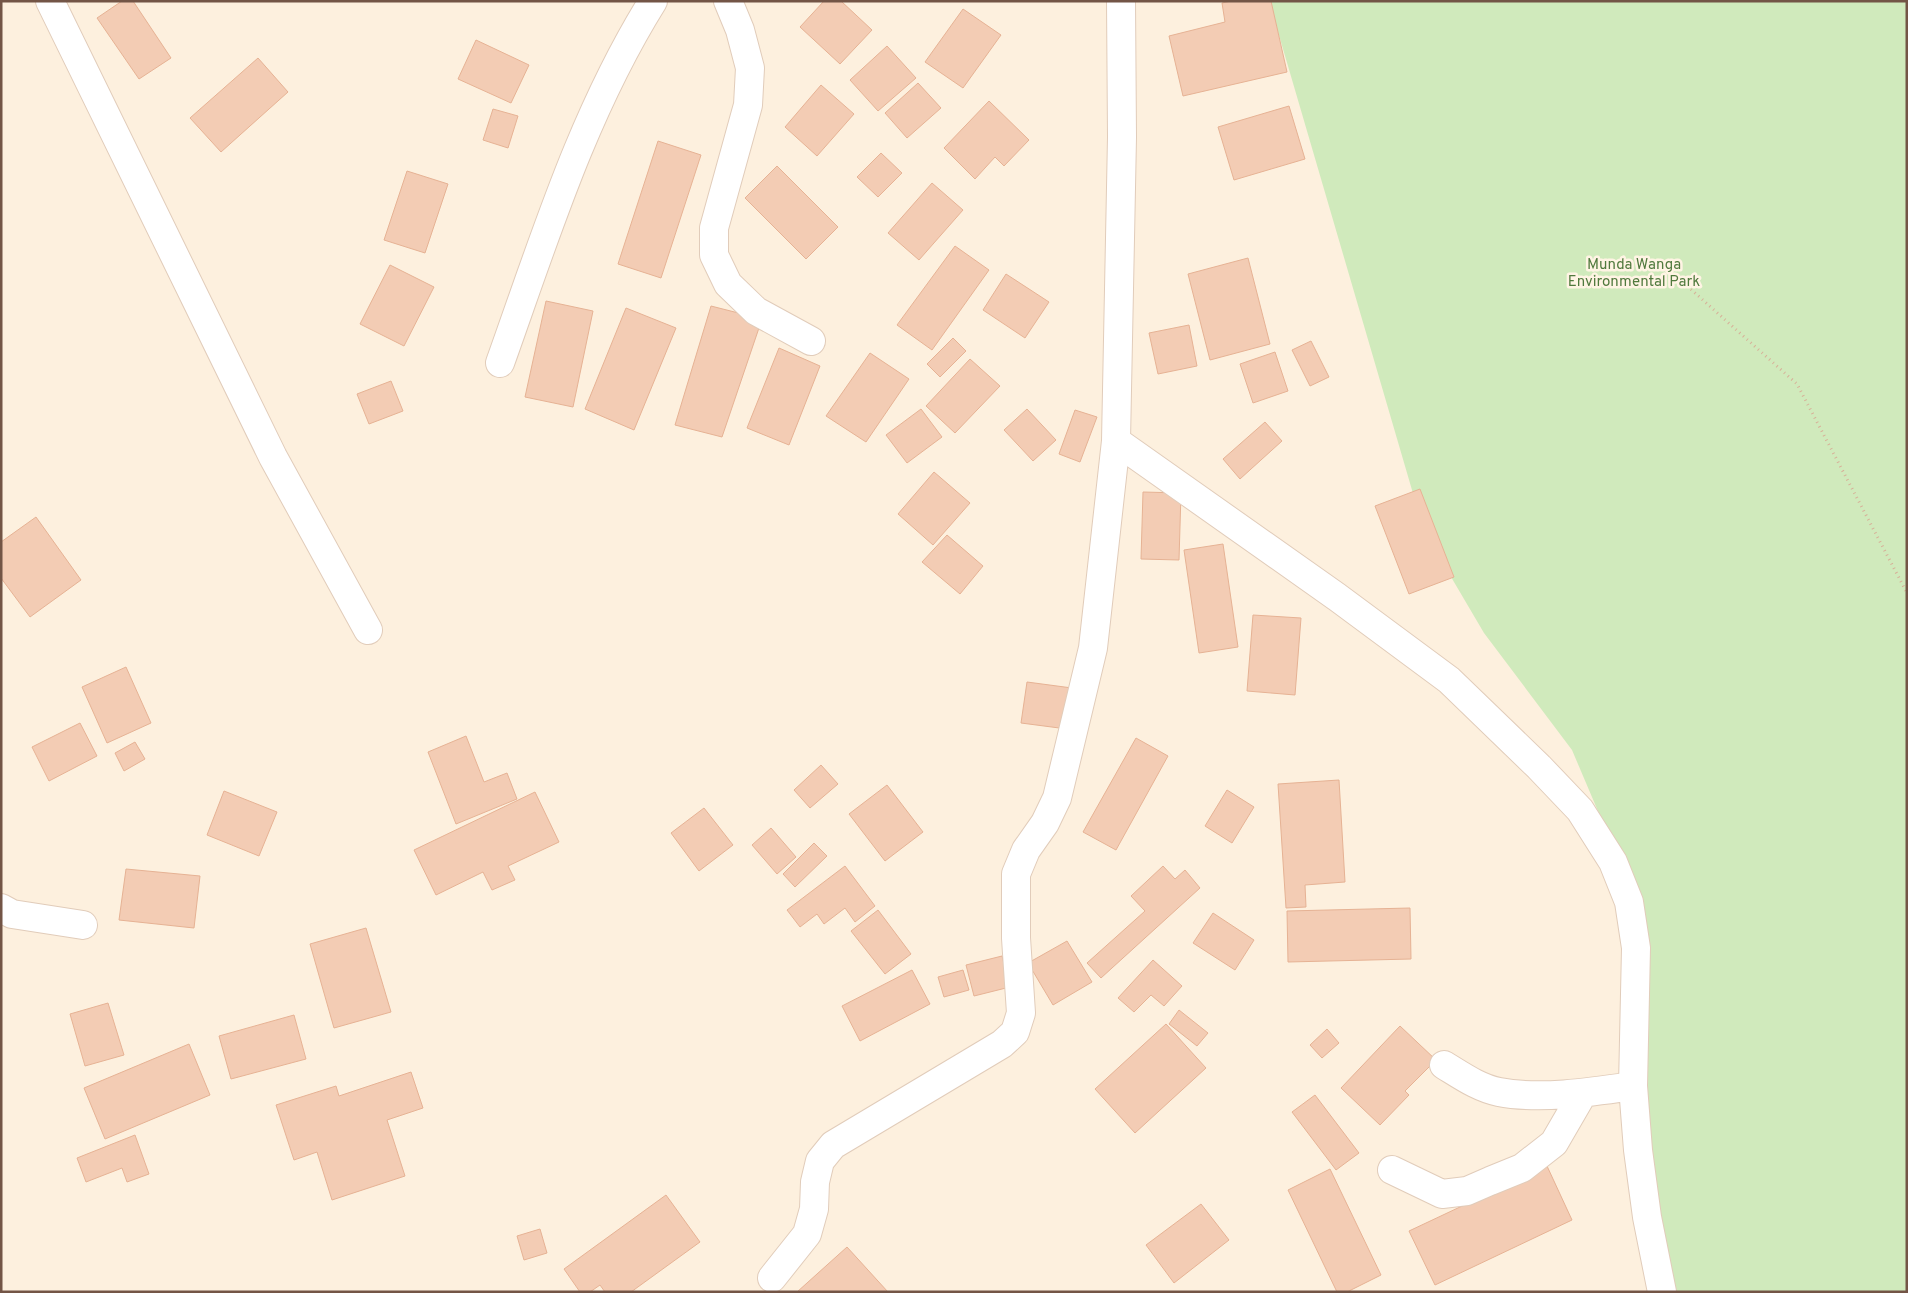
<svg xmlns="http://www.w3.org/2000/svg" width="1908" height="1293" font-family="Overpass,sans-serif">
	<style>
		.green { fill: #d0eabc }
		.building { fill: #f3ccb4; stroke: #e6b294 }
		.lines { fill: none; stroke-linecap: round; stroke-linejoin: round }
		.minor-casing { stroke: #e1ccba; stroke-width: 30 }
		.path { stroke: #d7b098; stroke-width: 3; stroke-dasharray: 1 4; stroke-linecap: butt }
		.minor { stroke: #fff; stroke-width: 28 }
		.labels { text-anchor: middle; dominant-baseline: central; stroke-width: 5; stroke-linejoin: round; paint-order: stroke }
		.park-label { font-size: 15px; fill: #50793d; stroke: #fff4e4 }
	</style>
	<rect width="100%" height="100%" fill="#fdf0de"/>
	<path class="green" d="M1269 1H1907V1292H1663L1637 1130 1640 910 1572 750 1484 633 1424 531Z"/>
	<path class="building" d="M122 1H133L171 58 139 79 97 18Z
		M824 1H841L872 30 840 64 800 27Z
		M1231 1H1271L1287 72 1183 96 1169 36 1225 22 1222 3Z
		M963 9 1001 35 963 88 925 62Z
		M476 40 529 65 511 103 458 79Z
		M887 46 916 78 878 111 850 80Z
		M258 58 288 92 221 152 190 118Z
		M918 83 941 108 907 138 885 113Z
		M821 85 854 114 817 156 785 127Z
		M989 101 1029 140 1004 166 995 157 975 179 944 148Z
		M1289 106 1305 159 1234 180 1218 127Z
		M493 109 518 116 508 148 483 140Z
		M658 141 701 155 661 278 618 264Z
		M881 153 902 173 878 197 857 177Z
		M777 166 838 227 806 259 745 198Z
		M407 171 448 184 425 253 384 240Z
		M932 183 963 210 919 260 888 233Z
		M955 246 989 270 932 350 897 325Z
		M1248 258 1270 344 1210 360 1188 274Z
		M390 265 434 287 404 346 360 324Z
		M1006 274 1049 302 1025 338 983 310Z
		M546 301 593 311 573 407 525 397Z
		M711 306 762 319 722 437 675 425Z
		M626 308 676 328 634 430 585 409Z
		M1189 325 1197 366 1158 374 1149 333Z
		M953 338 966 351 940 377 927 364Z
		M1311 341 1329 377 1310 386 1292 350Z
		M779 348 820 366 789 445 747 428Z
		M1275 352 1288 391 1253 403 1240 364Z
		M870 353 909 379 866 442 826 416Z
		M970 359 1000 386 955 433 926 406Z
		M391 381 403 411 369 424 357 394Z
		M921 409 942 437 907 463 886 435Z
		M1027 409 1056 440 1033 461 1004 430Z
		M1075 410 1097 417 1080 462 1059 454Z
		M1265 422 1282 441 1240 479 1223 459Z
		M934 472 970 503 933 545 898 514Z
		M1420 489 1454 577 1409 594 1375 506Z
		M1143 492 1181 493 1179 560 1141 559Z
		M36 517 81 580 30 617 1 578V542Z
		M947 535 983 566 960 594 922 562Z
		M1223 544 1238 647 1199 653 1184 550Z
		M1253 615 1301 618 1295 695 1247 691Z
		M126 667 151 723 107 743 82 687Z
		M1027 682 1072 688 1067 729 1021 723Z
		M80 723 97 756 49 781 32 747Z
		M466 736 484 782 507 773 517 799 456 824 428 752Z
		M1136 738 1168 756 1116 850 1083 832Z
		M135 742 145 759 124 771 115 753Z
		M821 765 838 784 810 808 794 790Z
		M1339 780 1345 882 1305 885 1306 907 1286 908 1278 784Z
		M887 785 923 832 885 861 849 814Z
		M1227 790 1254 807 1232 843 1205 826Z
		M224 791 277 812 259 856 207 835Z
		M535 792 559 842 508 866 515 880 492 890 483 872 436 895 414 850Z
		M704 808 733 845 699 871 671 833Z
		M771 828 796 857 777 874 752 845Z
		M814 843 827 856 795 887 783 874Z
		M845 866 875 906 855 922 845 908 824 924 817 914 800 927 787 910Z
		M1163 866 1175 879 1185 870 1200 888 1101 978 1087 963 1145 911 1131 896Z
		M126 869 200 876 194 928 119 920Z
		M1410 908 1411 959 1288 962 1287 911Z
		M878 910 911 954 885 974 851 931Z
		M1213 913 1254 940 1235 970 1193 943Z
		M366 928 391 1012 334 1028 310 944Z
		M1067 941 1092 982 1053 1005 1028 963Z
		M1002 956 1010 987 974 996 966 965Z
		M1153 960 1182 986 1164 1006 1151 995 1134 1012 1118 998Z
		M912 970 930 1004 860 1041 842 1006Z
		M963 970 969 990 944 997 938 977Z
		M108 1003 124 1055 85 1066 70 1014Z
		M1179 1010 1208 1033 1197 1046 1169 1024Z
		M294 1015 306 1059 231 1079 219 1036Z
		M1166 1024 1206 1068 1135 1133 1095 1089Z
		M1400 1026 1436 1060 1405 1091 1409 1095 1380 1125 1341 1088Z
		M1327 1029 1339 1043 1322 1058 1310 1045Z
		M189 1044 210 1095 105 1139 84 1088Z
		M411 1072 423 1108 387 1120 405 1176 332 1200 317 1152 294 1160 276 1105 336 1086 339 1096Z
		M1315 1095 1359 1153 1336 1170 1292 1112Z
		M135 1135 149 1174 127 1182 122 1168 86 1182 77 1158Z
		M1547 1166 1572 1220 1435 1285 1409 1231Z
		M1330 1169 1381 1275 1347 1292H1337L1288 1190Z
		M666 1195 700 1242 631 1292H605L600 1285 590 1292H580L564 1269Z
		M1201 1204 1229 1240 1174 1283 1146 1245Z
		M540 1229 547 1253 524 1260 517 1236Z
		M847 1247 888 1292H797Z"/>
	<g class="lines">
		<defs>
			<path id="minor" d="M50 1 273 457 368 630
				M728 1 740 30 750 68 748 105 714 228V255L728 284 756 311 811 341
				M1121 1 1122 137 1116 441 1337 597 1449 680 1539 767 1580 810 1613 862 1629 902 1636 948 1633 1086 1638 1150 1647 1217 1662 1292
				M500 363C544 240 583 113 653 1
				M1 908 12 914 83 925
				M1444 1065C1462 1076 1479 1088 1499 1092 1540 1100 1592 1092 1633 1086
				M1392 1170 1442 1194 1467 1191 1490 1181 1522 1168 1554 1143 1583 1093
				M772 1278 807 1234 814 1209 815 1182 820 1161 833 1145 1002 1044 1015 1032 1021 1013 1016 938V874L1026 850 1045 823 1057 798 1093 648 1116 441"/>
		</defs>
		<use href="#minor" class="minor-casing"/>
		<path class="path" d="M1676 276 1797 384 1907 593"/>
		<use href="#minor" class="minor"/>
	</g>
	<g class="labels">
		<g class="park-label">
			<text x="1634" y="265">Munda Wanga<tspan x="1634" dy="17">Environmental Park</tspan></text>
		</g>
	</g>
	<rect width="1908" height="1293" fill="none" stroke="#735546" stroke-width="5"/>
</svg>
